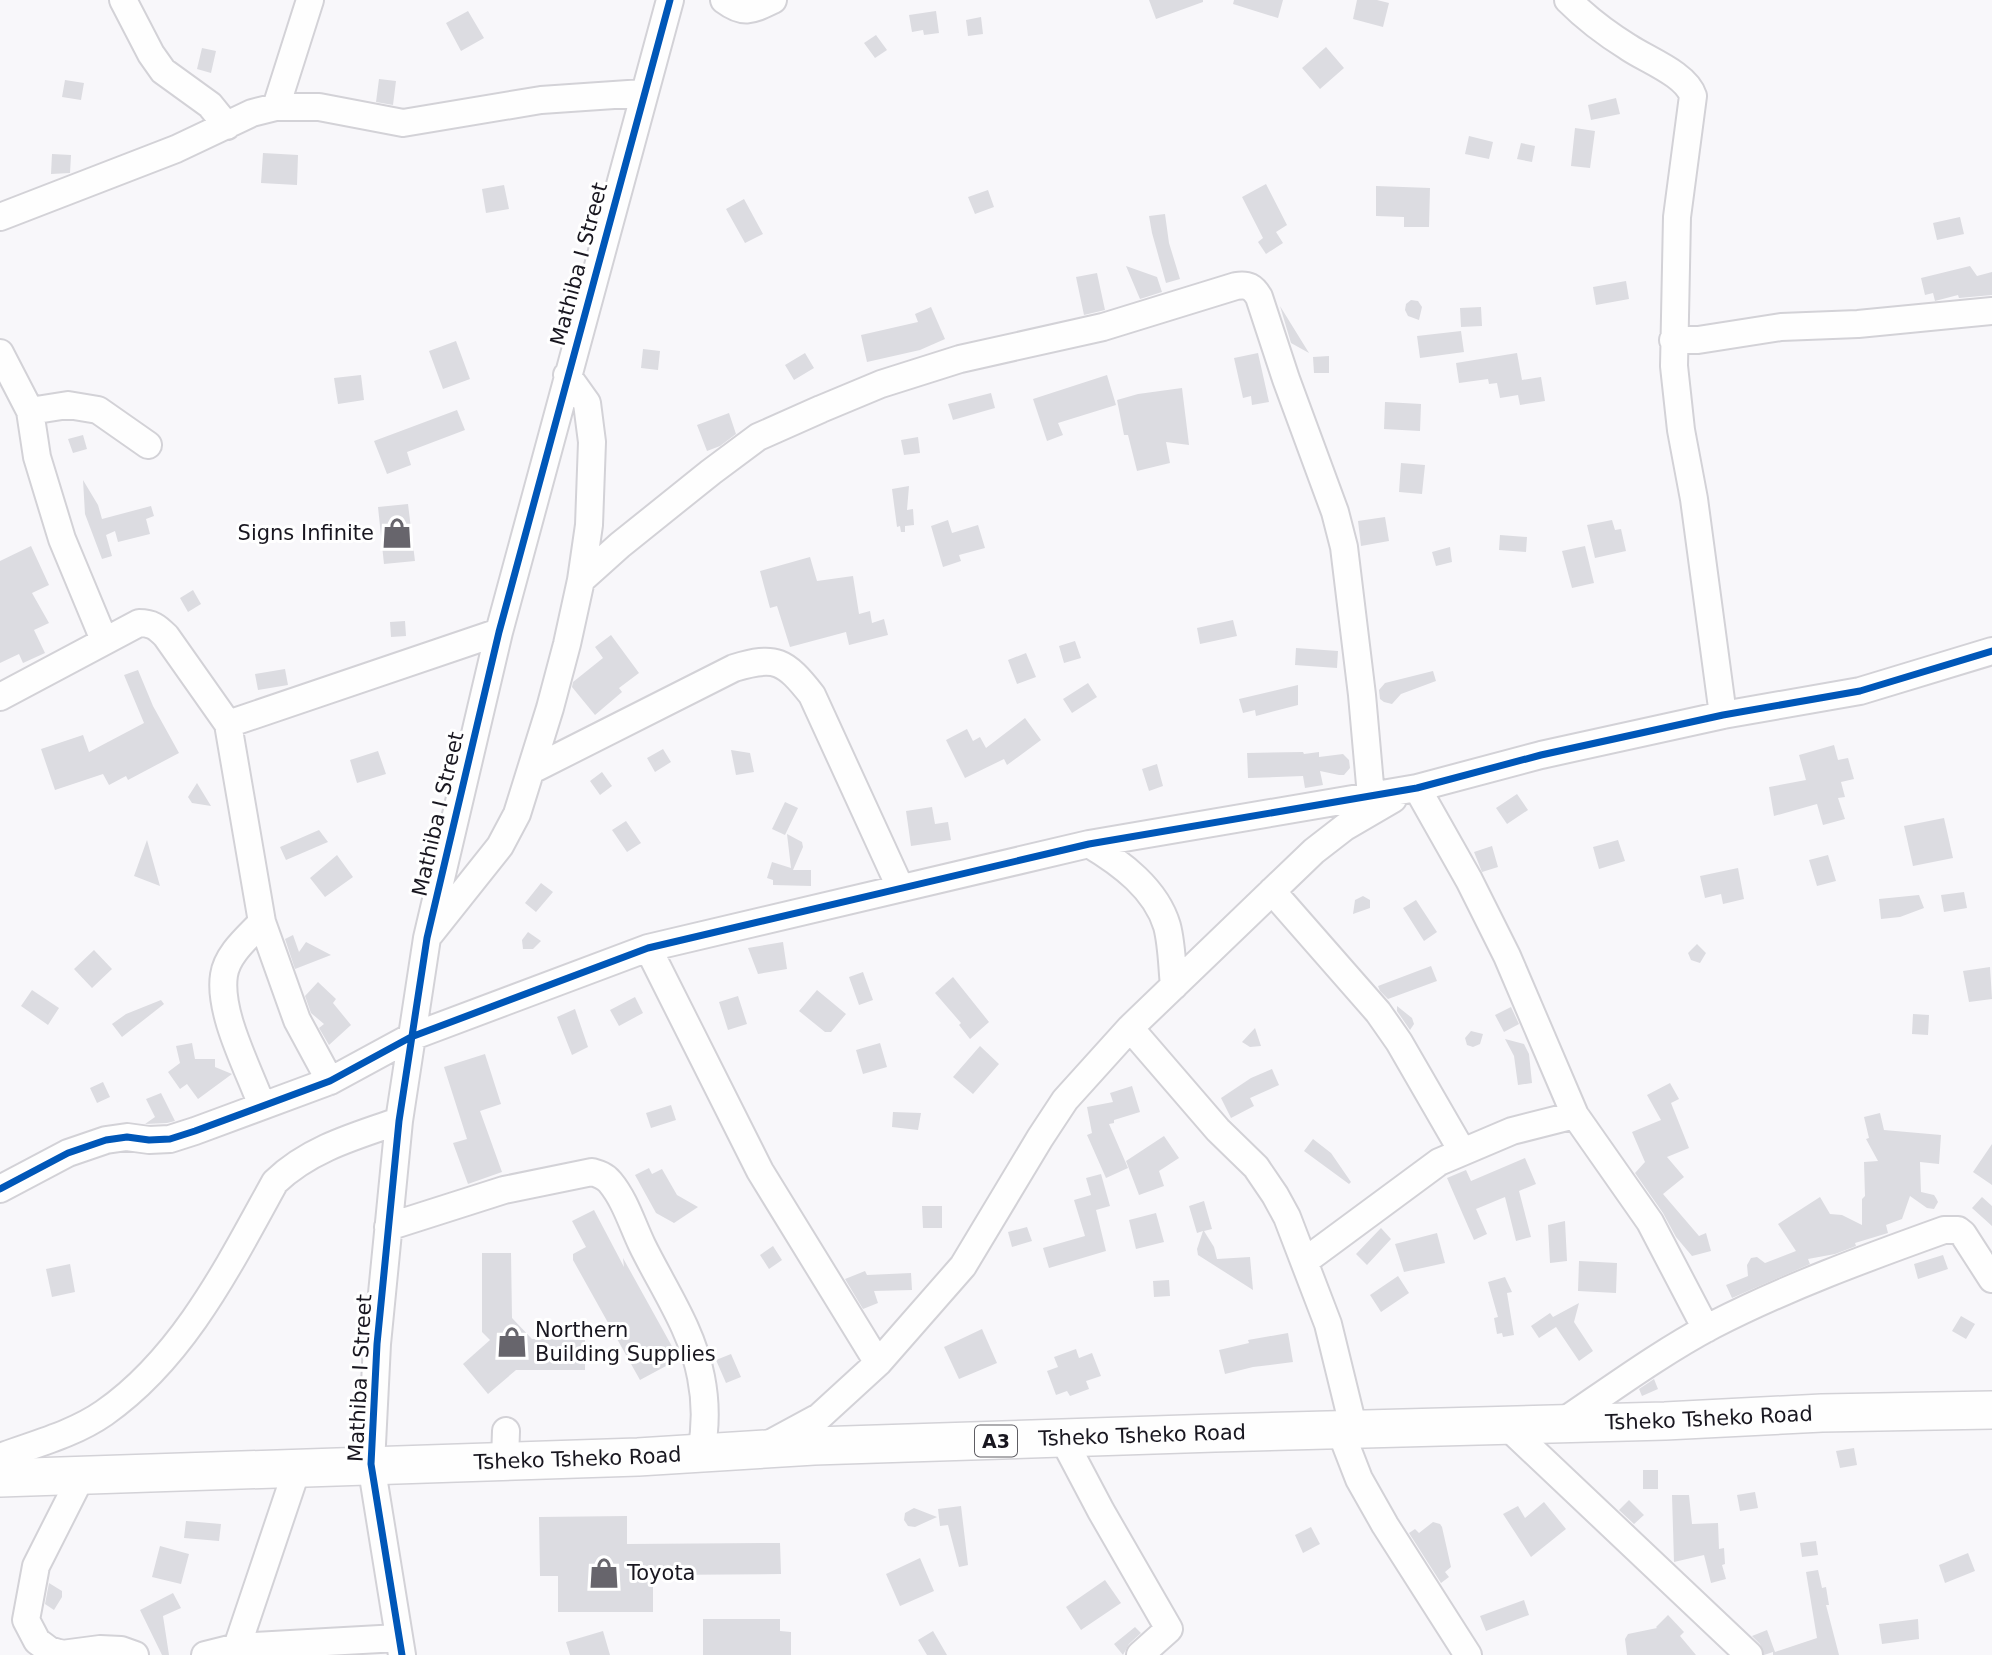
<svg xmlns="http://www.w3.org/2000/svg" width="1992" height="1655" font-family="'DejaVu Sans',sans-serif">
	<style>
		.building { fill: #dcdce1 }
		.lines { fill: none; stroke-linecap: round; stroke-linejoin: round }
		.minor-casing { stroke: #d3d2d7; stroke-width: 30 }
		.highway-casing { stroke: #d3d2d7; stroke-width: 40 }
		.minor { stroke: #fefefe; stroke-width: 26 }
		.highway { stroke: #fefefe; stroke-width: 37 }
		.cycleway-casing { stroke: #fff; stroke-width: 11 }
		.cycleway { stroke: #0057b8; stroke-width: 7 }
		.labels { text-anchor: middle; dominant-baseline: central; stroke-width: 6; stroke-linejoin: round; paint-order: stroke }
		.shield { fill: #fff; stroke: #5e5d63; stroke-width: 2 }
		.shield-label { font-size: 19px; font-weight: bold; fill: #191720 }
		.street-label { font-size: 21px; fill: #191720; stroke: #fff }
		.poi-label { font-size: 21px; fill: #191720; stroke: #fff; text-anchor: start }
	</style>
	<rect width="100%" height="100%" fill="#f8f7fa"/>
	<path class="building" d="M1149 0H1203V2L1156 19Z
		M1234 0H1283L1278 18 1233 4Z
		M1357 0H1377L1389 3 1383 27 1353 19Z
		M468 11 484 38 461 51 446 23Z
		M936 11 939 33 924 35 923 30 912 32 909 15Z
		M981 17 983 34 968 36 966 20Z
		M876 35 887 50 875 58 864 43Z
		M1326 47 1344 68 1320 89 1302 68Z
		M202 48 216 51 211 73 197 69Z
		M379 79 396 81 393 105 376 102Z
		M65 80 84 83 81 100 62 97Z
		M1616 98 1620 114 1591 120 1588 105Z
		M1575 128 1595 131 1590 168 1571 166Z
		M1469 136 1493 142 1489 159 1465 154Z
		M1521 143 1535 146 1532 162 1517 159Z
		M263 153 298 155 297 185 261 183Z
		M52 154 71 155 70 173 51 174Z
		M1266 184 1287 225 1276 232 1283 243 1266 254 1258 242 1263 238 1242 197Z
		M504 185 509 209 486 213 482 189Z
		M1376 186 1430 188 1429 227H1404V217L1376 216Z
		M988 190 994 207 975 214 968 197Z
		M744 199 763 234 745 243 726 209Z
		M1165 214 1169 243 1180 279 1166 283 1152 233 1149 216Z
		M1960 217 1964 234 1937 240 1933 223Z
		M1126 266 1157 277 1162 292 1140 299Z
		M1970 266 1977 276 1992 272V295L1959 298 1958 295 1935 301 1933 293 1925 295 1921 278Z
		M1097 273 1105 310 1084 315 1076 277Z
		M1626 281 1629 299 1596 305 1593 287Z
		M1411 300 1418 301 1422 307 1419 320 1408 316 1405 310 1406 304Z
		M1280 306 1309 353 1291 343Z
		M931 307 945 339 920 350 867 362 861 335 918 322 915 314Z
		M1481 307 1482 326 1461 327 1460 308Z
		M1461 331 1464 352 1420 358 1417 336Z
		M456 341 470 379 443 389 429 351Z
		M643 349 660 351 658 370 641 368Z
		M805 353 814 368 794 380 785 365Z
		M1258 353 1269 402 1252 405 1251 396 1243 398 1234 358Z
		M1517 353 1522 380 1541 377 1545 401 1520 405 1518 395 1500 398 1497 383 1489 384 1488 379 1459 383 1456 363Z
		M1329 356V373H1314L1313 357Z
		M361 375 364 400 338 404 334 378Z
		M1107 375 1116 405 1058 423 1063 435 1047 441 1033 399Z
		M1182 388 1189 445 1166 442 1170 463 1137 471 1128 435H1124L1117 400 1138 394Z
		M991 393 995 408 953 420 948 404Z
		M1385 402 1421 404 1420 431 1384 429Z
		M457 410 465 430 407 452 411 465 387 474 374 441Z
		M729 413 736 434 720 446 707 451 697 425Z
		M83 435 87 449 73 453 68 439Z
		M918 437 920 453 904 455 901 440Z
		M1401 463 1425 465 1422 494 1399 492Z
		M83 480 98 505 102 519 151 506 154 516 146 519 150 534 118 542 115 531 106 535 112 556 102 559 85 514Z
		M909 486 907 510 913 509 914 525 905 526V532H901L900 526 897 527 892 489Z
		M408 504 415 561 384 564 378 507Z
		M1385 517 1389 541 1361 546 1358 521Z
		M948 520 952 533 978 525 985 548 959 555 961 561 943 567 931 526Z
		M1612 520 1615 530 1621 529 1626 551 1595 558 1587 525Z
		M1500 535 1527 537 1526 552 1499 550Z
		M31 546 49 585 32 593 49 623 34 630 45 653 23 663 19 654 0 663V561Z
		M1585 546 1594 583 1572 588 1562 551Z
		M1450 547 1452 562 1436 566 1432 552Z
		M810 557 817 581 853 576 859 614 870 611 872 623 884 619 888 635 849 645 846 632 790 647 777 606 770 608 760 571Z
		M193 590 201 604 188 612 180 598Z
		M1233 620 1237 636 1200 644 1197 628Z
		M405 621 406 636 391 637 390 622Z
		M611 635 639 673 619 688 622 692 595 715 572 687 573 682 603 658 595 647Z
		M1075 641 1081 658 1064 663 1059 646Z
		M1296 648 1338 651 1337 668 1295 665Z
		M1026 653 1036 677 1017 684 1008 660Z
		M285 669 288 685 258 690 255 674Z
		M138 670 153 706 179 753 128 780 126 776 109 785 103 774 55 790 41 749 83 735 89 752 144 723 124 675Z
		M1433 671 1436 681 1401 694 1392 704 1384 702 1380 699 1379 690 1385 683Z
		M1088 683 1097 697 1072 713 1063 699Z
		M1298 685V705L1256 716 1255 710 1243 713 1239 699Z
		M1025 718 1041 740 1007 765 1004 759 965 778 946 740 967 729 973 741 980 737 986 748Z
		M1834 745 1838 760 1848 758 1854 779 1841 782 1845 797 1838 798 1845 819 1823 825 1817 804 1774 816 1769 787 1806 780 1799 755Z
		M663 749 671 762 655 772 647 758Z
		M731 750 750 753 754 772 736 775Z
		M378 751 386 774 357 783 350 760Z
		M1303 752 1304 754 1319 752V757L1343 754 1349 760 1350 768 1344 775H1339L1320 771 1323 785 1305 788 1303 776 1248 778 1247 753Z
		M1157 764 1163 786 1149 791 1142 769Z
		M602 772 612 786 600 795 590 781Z
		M197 783 211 806 192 803 188 797Z
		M1517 794 1528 810 1507 824 1496 808Z
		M785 802 798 808 785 835 772 829Z
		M932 807 935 824 948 822 951 840 911 846 906 811Z
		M1944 818 1953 858 1913 866 1904 826Z
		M626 821 641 843 627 852 612 830Z
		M319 830 328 842 286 860 280 847Z
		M787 834 802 842 803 847 793 870H811V886L773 885V880L767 878 772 862 791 868Z
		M147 840 160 886 134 876Z
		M1618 840 1625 861 1599 869 1593 847Z
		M1492 846 1498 867 1482 872 1474 852Z
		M337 855 353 877 325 897 310 878Z
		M1828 855 1836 881 1817 886 1809 860Z
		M1738 868 1744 899 1723 904 1721 894 1705 898 1700 876Z
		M541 883 553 892 536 912 525 903Z
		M1964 892 1967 908 1944 912 1941 895Z
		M1919 895 1924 908 1900 917 1881 919 1879 899Z
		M1363 896 1370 900V908L1353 914 1355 900Z
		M1416 900 1437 932 1424 941 1403 908Z
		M528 932 541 941 533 949H523L522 940Z
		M293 935 299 952 306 942 331 955 295 969 285 939Z
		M783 942 787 969 758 974 748 948Z
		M1697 944 1706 953 1700 963 1691 960 1688 953Z
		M94 950 112 969 92 988 74 969Z
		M1431 966 1437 981 1388 999 1380 991 1378 986Z
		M1990 967 1992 999 1969 1002 1963 971Z
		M863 972 873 1000 859 1005 849 977Z
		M953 977 989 1022 970 1039 959 1025 961 1023 935 993Z
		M318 982 336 999 333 1003 351 1025 329 1045 319 1028 324 1024 311 1013 305 996Z
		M32 990 59 1008 48 1025 21 1006Z
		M817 990 846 1014 831 1032H825L799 1011Z
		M738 996 747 1024 728 1030 719 1002Z
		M635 997 643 1013 619 1026 610 1010Z
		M161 1000 164 1004 122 1037 112 1024 126 1014Z
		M1397 1006 1412 1018 1414 1024 1410 1030 1397 1011Z
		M1511 1007 1519 1024 1504 1032 1495 1015Z
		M575 1009 588 1047 572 1055 557 1017Z
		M1913 1014 1929 1015 1928 1035 1912 1034Z
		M1255 1028 1261 1046 1250 1047 1242 1042Z
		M1471 1031 1483 1034 1480 1044 1473 1047 1467 1045 1465 1038Z
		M1505 1039 1524 1044 1529 1054 1532 1083 1518 1085 1514 1056Z
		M192 1043 195 1059H215V1067L232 1074 198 1099 187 1084 180 1089 168 1072 180 1063 176 1046Z
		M880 1043 887 1067 863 1074 856 1050Z
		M980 1046 999 1064 973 1094 953 1077Z
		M485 1054 501 1104 480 1111 502 1172 468 1184 453 1143 467 1139 444 1067Z
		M1272 1069 1279 1085 1250 1098 1254 1106 1231 1118 1221 1098 1251 1078Z
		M103 1082 110 1097 97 1103 90 1088Z
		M1670 1083 1679 1099 1671 1103 1689 1148 1667 1157 1684 1177 1663 1194 1699 1236 1706 1233 1711 1251 1692 1256 1676 1237 1663 1213 1635 1173 1645 1162 1632 1132 1661 1120 1647 1095Z
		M1132 1086 1140 1112 1114 1120V1123L1109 1124 1128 1168 1106 1178 1087 1135 1092 1133 1087 1107 1113 1102 1110 1093Z
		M161 1093 175 1121 167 1123 145 1124 155 1117 146 1099Z
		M671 1105 676 1120 651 1128 646 1113Z
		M893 1112 921 1113 918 1130 892 1127Z
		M1880 1113 1884 1130 1941 1135 1939 1164 1920 1162 1921 1192 1934 1195 1936 1198 1938 1202 1934 1209 1927 1208 1910 1196 1902 1219 1886 1225 1888 1233 1855 1243 1856 1246 1835 1254 1808 1259 1810 1264 1732 1298 1726 1285 1748 1276 1747 1265 1751 1258 1757 1257 1765 1263 1796 1251 1778 1224 1820 1197 1830 1214 1842 1215 1862 1225V1199L1865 1196 1864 1162 1878 1161 1866 1139 1869 1138 1864 1117Z
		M1164 1136 1179 1158 1159 1171 1164 1186 1139 1195 1126 1161Z
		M1313 1139 1331 1153 1351 1182 1349 1184 1304 1151Z
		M1992 1144V1185L1973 1172Z
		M1525 1158 1536 1184 1519 1191 1531 1237 1516 1241 1505 1197 1476 1209 1487 1234 1474 1240 1447 1178 1466 1170 1471 1181Z
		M649 1168 652 1174 662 1169 677 1195 698 1207 674 1223 656 1213 635 1175Z
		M1101 1174 1110 1206 1096 1210 1106 1251 1049 1268 1043 1248 1085 1236 1074 1200 1091 1195 1086 1178Z
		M1982 1197 1992 1206V1226L1972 1208Z
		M1204 1201 1212 1229 1204 1231 1214 1247 1217 1259 1250 1257 1253 1290 1198 1255 1197 1249 1203 1231 1197 1233 1189 1206Z
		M922 1206H942V1228H923Z
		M594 1210 624 1267 623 1258 679 1359 640 1380 573 1260V1254L586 1247 572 1221Z
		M1156 1213 1164 1242 1136 1249 1129 1220Z
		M1565 1221 1567 1261 1550 1263 1548 1225Z
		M1027 1227 1032 1241 1012 1247 1008 1232Z
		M1381 1228 1391 1239 1367 1265 1356 1254Z
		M1437 1233 1445 1263 1404 1272 1395 1244Z
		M773 1246 782 1260 769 1269 760 1255Z
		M482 1253H511L512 1318 532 1339 585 1340V1370H516L488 1394 463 1364 490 1340 482 1332Z
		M1943 1255 1948 1269 1918 1279 1914 1264Z
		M1579 1261 1617 1263 1616 1293 1578 1291Z
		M70 1264 75 1292 52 1297 46 1269Z
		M865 1271 867 1275 911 1273 912 1290 874 1291 878 1303 863 1309 845 1279Z
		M1398 1276 1409 1293 1381 1312 1370 1295Z
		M1505 1277 1512 1292 1507 1293 1514 1335 1503 1337 1502 1333 1497 1334 1494 1318 1498 1317 1488 1282Z
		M1169 1280 1170 1296 1154 1297 1153 1281Z
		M1579 1303 1574 1322 1593 1351 1579 1361 1556 1327 1539 1338 1531 1326 1550 1313 1553 1317Z
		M1961 1316 1975 1324 1966 1339 1952 1331Z
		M982 1329 997 1363 959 1379 944 1347Z
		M1288 1333 1293 1362 1253 1367 1225 1374 1219 1350 1249 1343 1248 1340Z
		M1076 1349 1079 1358 1092 1353 1101 1376 1086 1381 1089 1389 1070 1396 1067 1391 1056 1395 1047 1371 1058 1367 1054 1357Z
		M731 1354 741 1377 726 1383 716 1360Z
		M1654 1379 1658 1389 1642 1396 1639 1389Z
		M1854 1448 1857 1465 1840 1468 1836 1451Z
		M1643 1470H1658V1489H1643Z
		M1755 1492 1758 1508 1740 1511 1737 1495Z
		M1672 1495H1689L1692 1524 1718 1523 1719 1549 1724 1548 1725 1564 1722 1565 1726 1579 1711 1583 1704 1555 1674 1562Z
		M1629 1500 1644 1515 1634 1524 1619 1510Z
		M1544 1502 1566 1529 1531 1557 1503 1514 1518 1506 1525 1518Z
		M961 1506 968 1565 959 1567 948 1525 940 1526 938 1509Z
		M914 1508 937 1517 915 1527 908 1526 904 1520 905 1513Z
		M627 1516V1544L780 1543 781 1574 653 1575V1612H558V1576H540L539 1517Z
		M186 1521 221 1524 219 1541 184 1538Z
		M1433 1522 1440 1524 1442 1527 1451 1567 1445 1572 1449 1577 1441 1583 1409 1533 1415 1529 1419 1533Z
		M1311 1527 1320 1544 1303 1553 1295 1535Z
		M1816 1541 1818 1555 1802 1557 1800 1543Z
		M160 1546 189 1554 181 1584 152 1577Z
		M1968 1553 1975 1571 1945 1583 1939 1565Z
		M920 1558 934 1591 900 1606 886 1574Z
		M1818 1570 1822 1588 1826 1587 1829 1605H1826L1839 1655H1773V1652L1764 1655 1760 1644 1752 1636 1767 1630 1775 1652 1817 1638 1806 1572Z
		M1105 1580 1121 1603 1081 1630 1066 1607Z
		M49 1583 62 1591V1597L54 1610 45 1604Z
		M173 1593 181 1608 163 1616 169 1655H162L140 1610Z
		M1524 1600 1529 1615 1486 1631 1480 1616Z
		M1668 1615 1684 1632 1680 1636 1696 1655H1627L1625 1639 1628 1634 1657 1628 1656 1627Z
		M703 1619H780V1631L791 1632V1655H703Z
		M1918 1619 1919 1639 1882 1644 1879 1624Z
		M1135 1627 1141 1633 1129 1644 1123 1655 1114 1644Z
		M603 1631 610 1655H570L566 1642Z
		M933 1631 947 1655H927L918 1640Z"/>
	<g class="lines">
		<defs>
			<path id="minor" d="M123 0 151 54 163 71 210 105 227 126
				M724 0C744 15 752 10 773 0
				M1568 0C1585 17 1607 34 1628 47 1647 60 1686 74 1693 96L1677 217 1674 366 1681 430 1694 499 1723 715
				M276 107 310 0
				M0 217 176 149 252 113 276 107H319L403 123 541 100 643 93
				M1673 340H1698L1781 327 1858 324 1992 311
				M0 353 30 411 37 457 62 539 104 640
				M30 411 68 405 98 410 148 445
				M581 580 620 545 711 472 758 437 821 409 881 384 960 359 1103 327 1236 286C1248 284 1253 287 1259 297L1286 379 1335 512 1344 547 1362 695 1371 796
				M0 697 139 623C152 623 157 627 166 636L228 724 262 922 297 1020 330 1081
				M228 724 499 632
				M532 770 734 668C776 655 785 661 812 695L900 887
				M1417 788 1469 880 1507 956 1575 1115
				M1089 844C1121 863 1156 889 1167 926 1172 945 1172 967 1174 986
				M1272 891 1378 1012 1399 1042 1462 1151
				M262 922C248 937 227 954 224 975 218 1013 249 1070 262 1106
				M430 934 500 846 517 814 550 708 567 644 581 580 589 525 592 442 587 403 567 375
				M648 948 760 1171 878 1363
				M1130 1028 1218 1130 1256 1167 1275 1195 1287 1217 1328 1324 1354 1430
				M0 1189 68 1153 106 1140 127 1137 149 1140 170 1139 195 1131 330 1081 411 1037 648 948 1089 844 1417 788 1541 755 1723 715 1860 691 1992 651
				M388 1227 504 1190 592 1172C599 1174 605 1176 610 1182 625 1200 632 1224 642 1245 663 1288 692 1329 701 1377 706 1402 706 1427 701 1452
				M1305 1261 1439 1162 1512 1131 1575 1115 1650 1222 1706 1329
				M1561 1423C1610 1390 1660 1353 1713 1325 1787 1287 1866 1258 1944 1230H1958L1963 1234 1992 1279
				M1507 1426 1749 1655
				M1340 1430 1359 1479 1385 1525 1468 1655
				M1063 1439 1101 1511 1169 1629 1140 1655
				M767 1445 819 1417 878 1363 963 1266 1040 1138 1065 1100 1130 1028 1314 851 1345 827 1393 799
				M0 1457C35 1444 74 1434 104 1413 184 1357 229 1265 275 1182 309 1149 355 1136 399 1121
				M505 1460 506 1431
				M82 1475 36 1566 26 1620 37 1641 49 1650 62 1654 100 1649 121 1650 135 1655
				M237 1647 298 1466
				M205 1655 237 1647 398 1638
				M402 1655 371 1464 377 1344 399 1121 427 938 499 632 670 0"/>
			<g id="highway">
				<path id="s1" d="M0 1478 638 1457 814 1446 1215 1433 1665 1421 1822 1413 1992 1410"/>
			</g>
		</defs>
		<use href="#minor" class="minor-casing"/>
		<use href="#highway" class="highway-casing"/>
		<use href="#minor" class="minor"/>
		<use href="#highway" class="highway"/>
		<defs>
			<path id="cycleway" d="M0 1189 68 1153 106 1140 127 1137 149 1140 170 1139 195 1131 330 1081 411 1037 648 948 1089 844 1417 788 1541 755 1723 715 1860 691 1992 651
				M402 1655 371 1464 377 1344 399 1121 427 938 499 632 670 0"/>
		</defs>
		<use href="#cycleway" class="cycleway-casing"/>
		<use href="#cycleway" class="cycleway"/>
	</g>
	<defs>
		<symbol id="shop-bare" viewBox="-9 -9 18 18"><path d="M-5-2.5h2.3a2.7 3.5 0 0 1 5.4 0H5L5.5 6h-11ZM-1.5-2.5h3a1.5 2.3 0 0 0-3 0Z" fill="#67656c" stroke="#fff" stroke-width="2.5" paint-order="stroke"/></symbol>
	</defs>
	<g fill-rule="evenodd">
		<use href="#shop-bare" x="375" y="511" width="44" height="44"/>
		<use href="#shop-bare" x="490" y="1320" width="44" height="44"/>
		<use href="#shop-bare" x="582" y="1551" width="44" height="44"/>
	</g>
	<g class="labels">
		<rect class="shield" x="975" y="1425.5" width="42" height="31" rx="5"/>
		<g class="shield-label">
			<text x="996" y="1441">A3</text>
		</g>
		<g class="street-label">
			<text transform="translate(579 264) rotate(-75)">Mathiba I Street</text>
			<text transform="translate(438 814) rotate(-77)">Mathiba I Street</text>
			<text transform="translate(360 1378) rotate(-87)">Mathiba I Street</text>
			<text stroke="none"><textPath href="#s1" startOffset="1710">Tsheko Tsheko Road</textPath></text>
			<text stroke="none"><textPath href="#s1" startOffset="1143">Tsheko Tsheko Road</textPath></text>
			<text stroke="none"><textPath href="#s1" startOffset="578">Tsheko Tsheko Road</textPath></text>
		</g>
		<g class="poi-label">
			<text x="374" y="533" text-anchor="end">Signs Infinite</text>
			<text x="535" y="1330">Northern<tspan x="535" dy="24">Building Supplies</tspan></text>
			<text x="627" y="1573">Toyota</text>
		</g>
	</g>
</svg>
